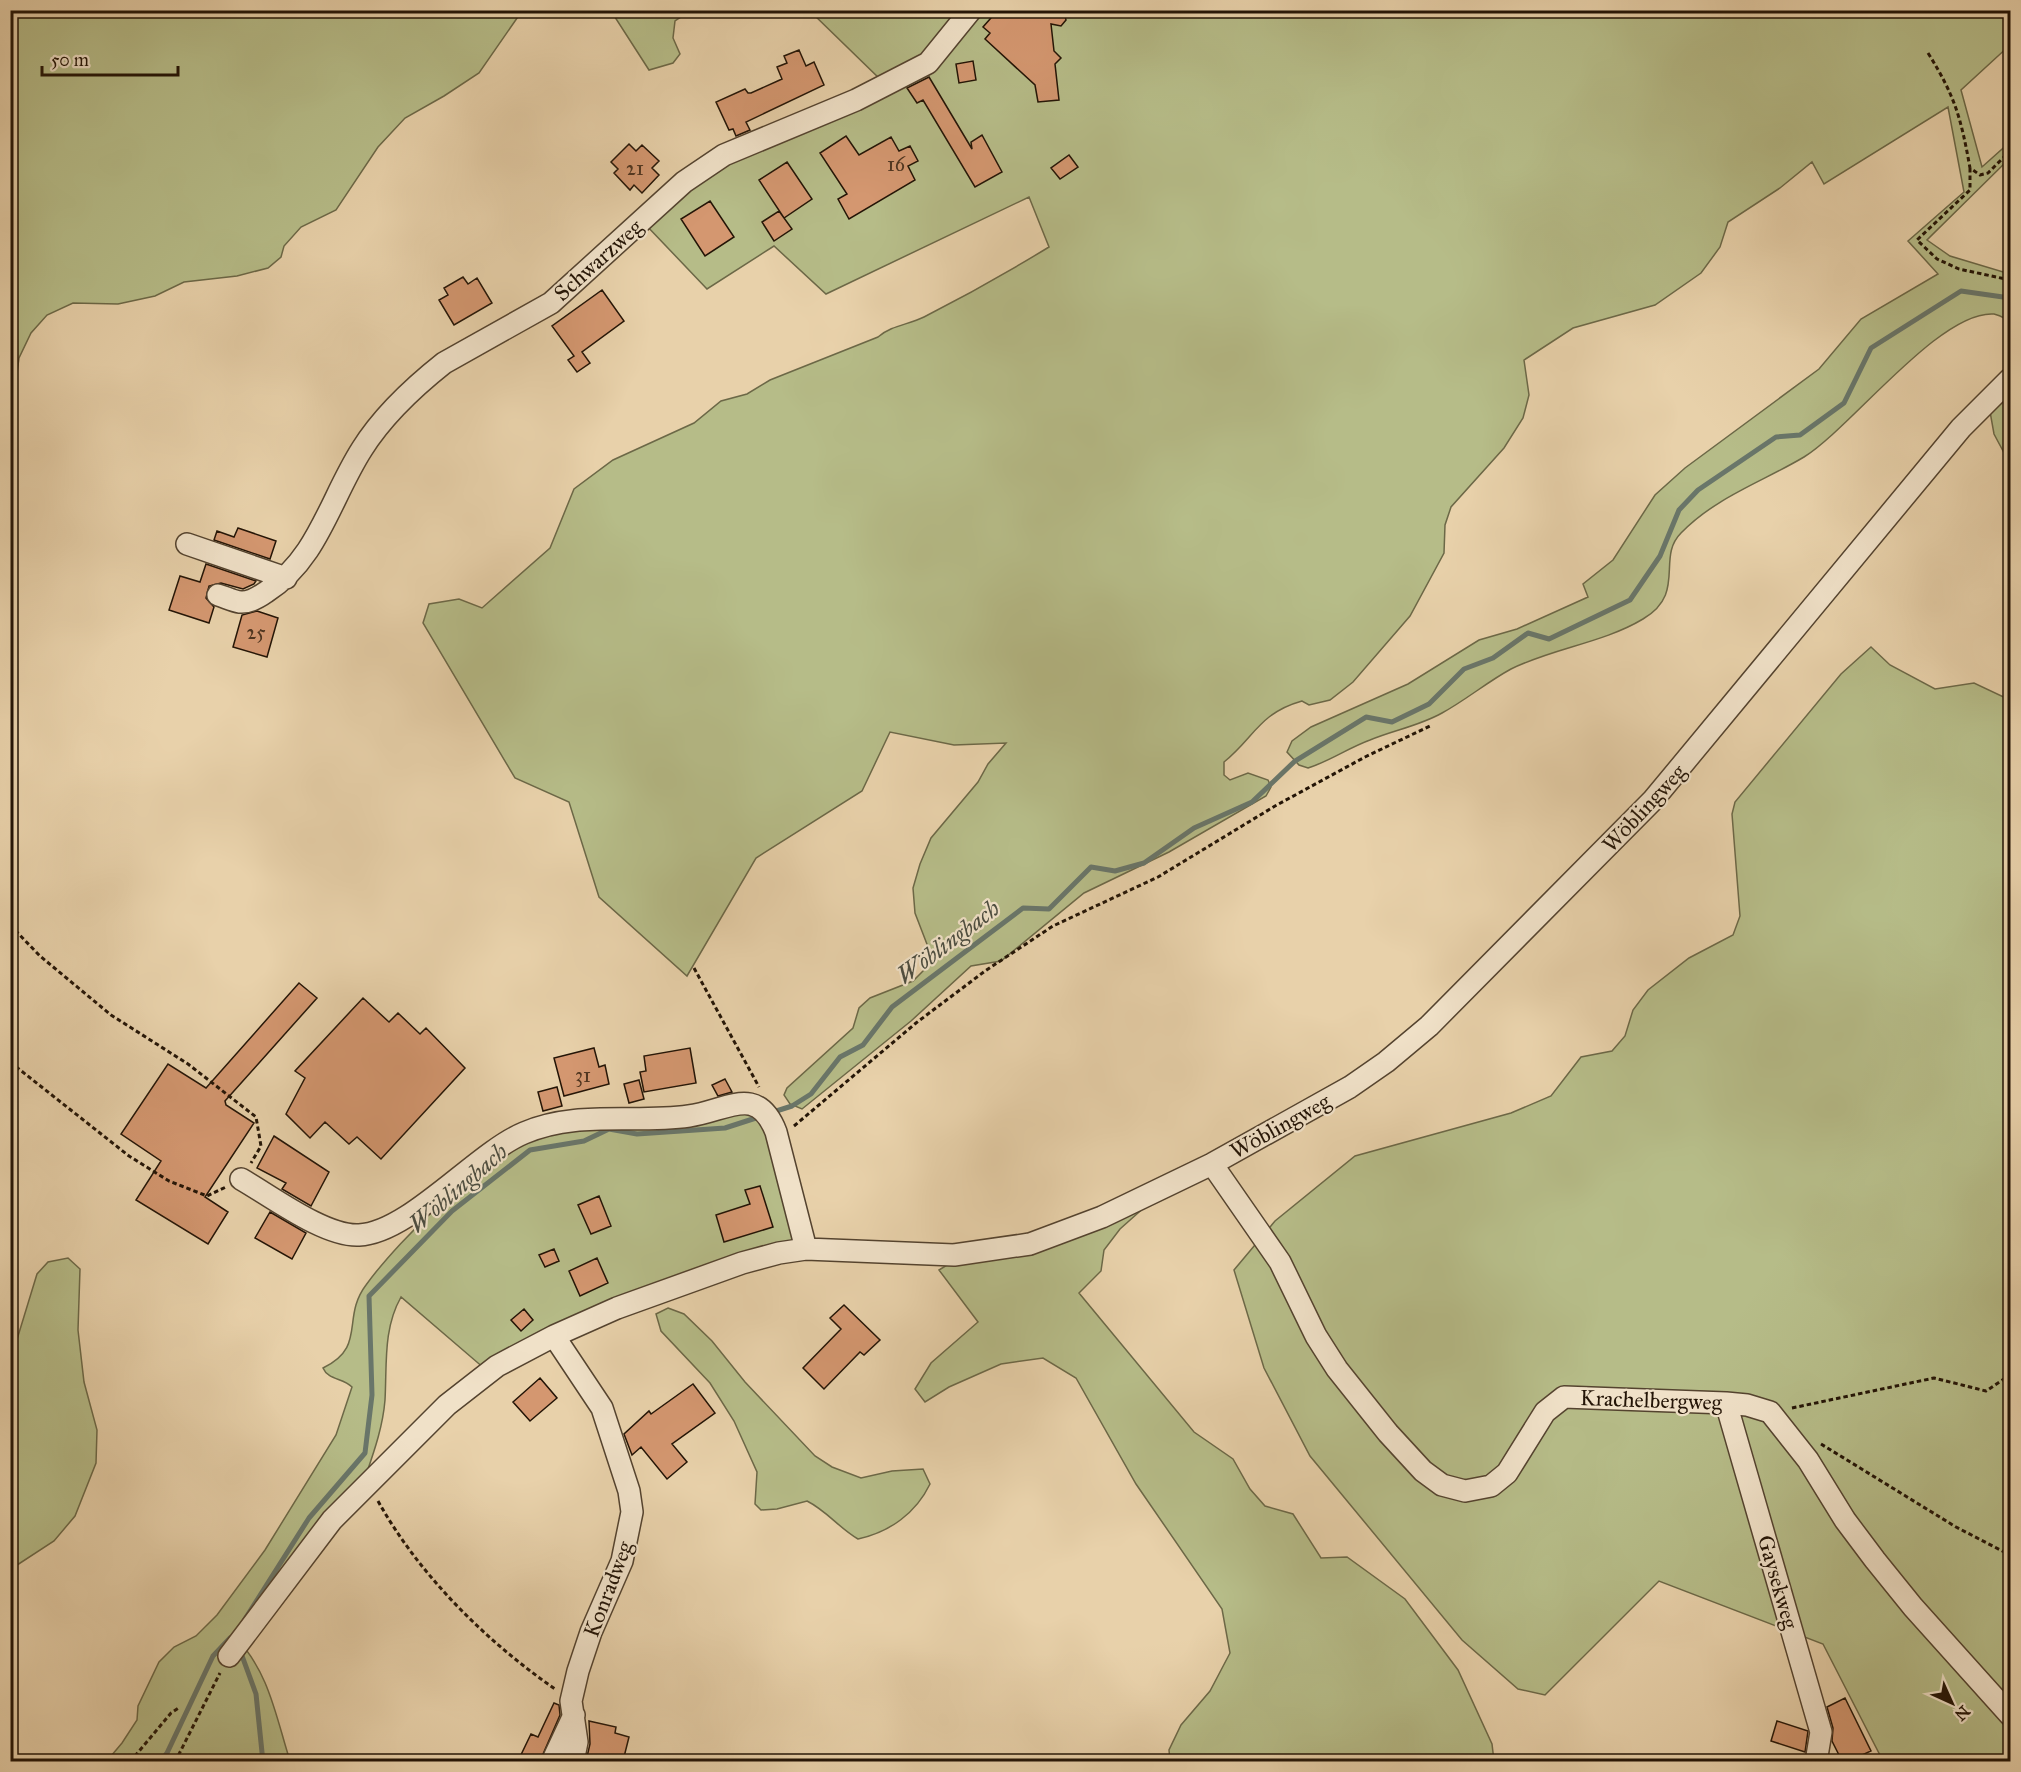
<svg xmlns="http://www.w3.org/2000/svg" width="2021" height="1772" font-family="'IM FELL Great Primer',serif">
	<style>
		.green { fill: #b6bc88; stroke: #6c6847; stroke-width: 1.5 }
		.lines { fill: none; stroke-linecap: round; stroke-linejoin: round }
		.stream { stroke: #69766a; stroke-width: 5 }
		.building { fill: #d49770; stroke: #231406; stroke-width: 1.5 }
		.minor-casing { stroke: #54432f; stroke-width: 24 }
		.path { stroke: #231406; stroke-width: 3; stroke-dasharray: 4.5 3; stroke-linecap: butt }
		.minor { stroke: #f0e1c8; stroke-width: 21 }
		.labels { text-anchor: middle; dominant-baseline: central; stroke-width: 4.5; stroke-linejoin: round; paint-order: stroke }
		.number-label { font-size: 20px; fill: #4f3520 }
		.street-label { font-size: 22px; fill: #231406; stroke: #f0e1c8 }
		.water-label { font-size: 24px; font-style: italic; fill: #4c4d40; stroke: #f0e1c8 }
	</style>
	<rect width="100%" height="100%" fill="#e8d1aa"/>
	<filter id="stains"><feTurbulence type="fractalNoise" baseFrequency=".00333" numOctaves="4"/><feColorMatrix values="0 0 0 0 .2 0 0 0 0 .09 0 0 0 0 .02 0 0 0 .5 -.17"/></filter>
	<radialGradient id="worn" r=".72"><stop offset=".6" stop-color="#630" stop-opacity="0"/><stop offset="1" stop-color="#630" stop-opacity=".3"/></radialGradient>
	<path class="green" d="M11 10H522V11L479 73 444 96 405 118 378 147 336 210 301 227 284 246 281 257 268 268 237 276 184 282 155 296 118 304 73 303 47 315 31 333 19 358 17 373 11 382Z
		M611 11H690L675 21 673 38 680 54 673 63 649 70Z
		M810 11H962L924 57 881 80Z
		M976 11H2010V45L1961 90 1982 167 2010 142V158L1927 240 1950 256 2010 274V321C2006 319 1999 315 1994 314 1940 310 1851 428 1804 457 1762 482 1716 497 1681 533 1656 558 1687 593 1643 619 1603 643 1553 648 1511 669 1487 682 1466 700 1442 713 1419 726 1394 730 1370 740 1348 748 1330 761 1308 768L1299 765 1287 752 1292 741 1311 727 1408 684 1479 640 1517 629 1588 597 1583 584 1613 560 1655 495 1685 468 1819 369 1861 319 1938 274 1908 241 1964 192 1948 107 1824 184 1812 162 1780 188 1728 222 1720 247 1701 273 1655 305 1573 328 1524 360 1529 395 1523 418 1504 448 1451 507 1445 525 1444 553 1410 616 1353 682 1330 700 1309 705 1302 701C1259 713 1254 738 1224 762V775L1230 780 1248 773 1268 780 1271 787 1266 796 1169 852 1084 893 1001 961 971 966 911 1021 802 1109 790 1104 784 1095 787 1088 853 1028 859 1008 870 998 913 981 927 967 930 952 915 913 913 888 920 864 931 838 978 782 988 764 1006 743 954 745 890 732 862 791 756 858 687 976 599 897 569 802 515 778 423 623 429 604 459 599 482 608 550 548 574 489 613 460 694 423 721 401 747 394 770 380 878 337C892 325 908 325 924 317 967 295 1008 272 1049 247L1029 197 826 294 774 246 707 289 645 224 707 170 901 83Z
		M2010 387V464L1994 434 1989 406Z
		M1871 647 1890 665 1935 689 1974 683 2010 700V1761H1883L1823 1644 1659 1581 1545 1695 1518 1689 1462 1640 1310 1456 1264 1368 1234 1270 1275 1221 1355 1156 1511 1113 1551 1096 1581 1057 1612 1051 1625 1036 1633 1010 1648 990 1689 958 1733 935 1740 916 1732 814 1735 802 1841 674Z
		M751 1110 770 1130 797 1244 485 1369 401 1297C383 1329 387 1364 385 1400 383 1425 375 1449 367 1472L235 1637C269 1671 276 1717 290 1761L106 1762 122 1743 137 1720 138 1706 159 1662 174 1647 196 1636 217 1615 265 1550 336 1435 352 1387C343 1378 328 1380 323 1368 367 1347 341 1318 366 1285 399 1239 493 1146 547 1131 567 1126 590 1127 611 1125 657 1120 704 1115 751 1110Z
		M1156 1197 1120 1229 1104 1250 1101 1271 1079 1293 1194 1432 1233 1459 1250 1489 1265 1506 1293 1514 1321 1558 1347 1557 1405 1599 1458 1670 1492 1744 1494 1761H1170L1169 1750 1181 1725 1210 1691 1230 1653 1222 1609 1136 1484 1076 1378 1043 1358 1001 1364 949 1387 925 1402 915 1389 931 1363 978 1322 939 1270 955 1260Z
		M68 1258 80 1269 78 1330 84 1382 97 1430 96 1463 75 1516 54 1541 11 1569V1359L37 1274 48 1262Z
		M668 1308 684 1314 712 1341 745 1382 815 1456 832 1467 861 1478 892 1471 923 1469 930 1484C916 1513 890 1532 858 1539 839 1528 827 1511 807 1501L777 1509 761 1510 755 1504 757 1472 734 1421 710 1383 661 1331 656 1314Z"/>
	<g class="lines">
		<path class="stream" d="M770 1113 792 1106 811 1094 840 1057 863 1045 892 1007 1023 908 1049 909 1091 867 1115 871 1144 863 1194 828 1252 802 1295 761 1366 717 1392 722 1429 704 1464 669 1493 658 1528 633 1549 639 1630 600 1660 556 1679 510 1698 490 1776 437 1800 435 1844 403 1871 348 1961 291 2010 298
			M245 1619 309 1518 365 1453 372 1395 369 1296 452 1211 530 1150 584 1141 609 1129 637 1134 725 1128 759 1117
			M241 1653 256 1694 263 1762
			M160 1762 167 1753 213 1656 230 1638"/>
	</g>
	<path class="building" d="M998 10 1064 12 1066 20 1061 26 1051 24 1054 51 1061 58 1055 64 1059 100 1038 102 1035 85 985 39 990 33 983 27Z
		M799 50 806 66 814 62 824 85 746 122 750 130 736 136 733 129 729 130 716 102 745 89 748 93H751L782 79 777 67 787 63 784 56Z
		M973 61 976 80 959 83 956 64Z
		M929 77 972 149 971 142 982 135 1002 172 975 187 923 100 917 103 907 88Z
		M846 136 859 155 891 137 899 151 910 146 918 161 908 166 915 180 849 219 838 199 847 194 820 153Z
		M629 144 636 151 642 145 659 161 652 168 659 175 642 193 634 185 630 190 614 173 618 169 611 162Z
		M1069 155 1078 167 1060 179 1051 168Z
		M787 162 812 199 784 218 759 180Z
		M710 201 734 237 705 256 681 219Z
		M779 211 792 229 774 241 762 222Z
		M463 277 468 284 477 278 492 303 454 325 439 300 448 295 444 288Z
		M602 290 624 321 582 352 590 363 577 372 568 360 574 356 552 326Z
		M238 528 276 541 270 559 214 540 217 531 234 537Z
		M206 564 256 581 254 584 243 589 221 583 209 586 206 598 214 607 209 623 169 610 180 576 200 582Z
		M257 611 278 618 267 657 233 647 242 615Z
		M299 983 317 998 225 1101 226 1105 254 1123 205 1197 228 1212 208 1244 136 1200 161 1161 121 1134 168 1064 206 1088Z
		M363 998 389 1022 398 1013 420 1034 426 1028 465 1068 381 1159 357 1137 349 1144 325 1122 310 1138 286 1114 305 1078 295 1071Z
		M594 1048 599 1067 605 1065 609 1084 564 1096 554 1058Z
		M690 1048 696 1083 644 1092 640 1072 646 1071 644 1056Z
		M725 1079 732 1092 718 1096 712 1085Z
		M639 1080 644 1099 629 1103 624 1084Z
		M557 1087 562 1106 543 1111 538 1092Z
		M274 1136 329 1172 311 1206 282 1189 286 1183 257 1168Z
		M760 1186 773 1227 724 1242 716 1215 750 1204 745 1190Z
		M599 1196 611 1226 591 1234 578 1205Z
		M270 1212 306 1233 292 1259 255 1238Z
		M554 1249 559 1261 545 1267 539 1255Z
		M597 1258 608 1283 580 1296 569 1271Z
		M844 1305 880 1340 864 1355 860 1352 824 1389 803 1368 841 1329 830 1318Z
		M524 1309 533 1320 521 1331 511 1320Z
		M540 1378 557 1398 530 1421 513 1402Z
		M693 1384 715 1413 672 1444 687 1462 667 1479 641 1447 632 1455 624 1434 649 1411 651 1414Z
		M1845 1698 1871 1751 1849 1761H1842L1832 1741 1833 1728 1827 1707Z
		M554 1703 559 1705 560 1715 540 1761H518L531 1734 538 1737Z
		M589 1721 616 1727 615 1733 629 1737 623 1761H586L590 1744Z
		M1777 1721 1808 1731 1805 1752 1771 1741Z"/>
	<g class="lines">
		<defs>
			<path id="minor" d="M187 544 286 578
				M218 595C225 597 233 601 240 602 249 603 259 597 266 592 318 559 330 499 362 449 382 417 415 386 444 363L551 303 684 182 724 155 856 100 928 63 971 10
				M1212 1164 1280 1262 1316 1336 1337 1369 1388 1433 1423 1471 1442 1485 1465 1491 1491 1486 1507 1473 1545 1412 1564 1397 1726 1403 1747 1405 1770 1412 1808 1460 1845 1520 1875 1560 1913 1607 2010 1715
				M241 1179C271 1196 325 1237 359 1235 409 1233 476 1153 524 1133 577 1110 633 1124 689 1116 727 1111 757 1083 776 1132L806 1249
				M554 1336 602 1408 629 1491 632 1512 622 1561 591 1632 578 1671 571 1701 577 1742 573 1762
				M1726 1403 1821 1732 1816 1762
				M229 1656 332 1520 447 1405 497 1366 554 1336 617 1308 742 1263 779 1253 806 1249 954 1255 1030 1244 1102 1217 1212 1164 1350 1087 1386 1062 1429 1026 1653 800 1961 428 2010 379
				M552 1762 574 1715"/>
		</defs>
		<use href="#minor" class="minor-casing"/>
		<path class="path" d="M1928 53C1955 96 1961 118 1970 168L1980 175 1988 173 2010 151
			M1970 168V190L1917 240 1937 259 1959 269 2010 280
			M10 925 40 956 111 1015 188 1064 256 1117 261 1146 251 1163
			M694 968 759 1087
			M10 1062 129 1156 169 1181 207 1196 226 1187
			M794 1126 916 1023 985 971 1053 926 1158 877 1275 806 1365 757 1432 725
			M1792 1408 1934 1378 1986 1391 2010 1375
			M1821 1444 1956 1527 2010 1555
			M378 1501C419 1575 486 1641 555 1689
			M130 1762 171 1713 180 1707
			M175 1762 220 1673"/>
		<use href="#minor" class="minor"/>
	</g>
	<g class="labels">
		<g class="number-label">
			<text x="896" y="164">16</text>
			<text x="635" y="168">21</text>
			<text x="256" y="632">25</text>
			<text x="583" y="1075">31</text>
		</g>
		<g class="street-label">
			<text transform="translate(598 260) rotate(-42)">Schwarzweg</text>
			<text transform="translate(1644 808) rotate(-47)">Wöblingweg</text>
			<text transform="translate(1280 1126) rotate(-29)">Wöblingweg</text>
			<text transform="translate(1651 1400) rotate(2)">Krachelbergweg</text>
			<text transform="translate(1778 1582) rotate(74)">Gaysekweg</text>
			<text transform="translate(608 1589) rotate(-69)">Konradweg</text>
		</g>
		<g class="water-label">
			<text transform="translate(948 942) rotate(-37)">Wöblingbach</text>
			<text transform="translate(458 1188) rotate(-41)">Wöblingbach</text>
		</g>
	</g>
	<rect width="2021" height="1772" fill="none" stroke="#e8d1aa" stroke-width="36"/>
	<rect x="12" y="12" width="1997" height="1748" fill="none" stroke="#231406" stroke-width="3"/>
	<rect x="18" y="18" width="1985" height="1736" fill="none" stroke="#231406" stroke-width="1.5"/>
	<g transform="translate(1952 1703) rotate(135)" stroke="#f0e1c8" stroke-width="4.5" paint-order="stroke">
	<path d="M0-4.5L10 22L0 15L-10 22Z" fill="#231406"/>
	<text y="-9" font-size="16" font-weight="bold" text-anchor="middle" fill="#231406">N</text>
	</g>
	<path d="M42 66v9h136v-9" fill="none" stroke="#231406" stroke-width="3"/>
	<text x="51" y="66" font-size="18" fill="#231406" stroke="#f0e1c8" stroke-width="4.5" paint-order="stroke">50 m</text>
	<rect width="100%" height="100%" filter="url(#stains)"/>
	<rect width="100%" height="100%" fill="url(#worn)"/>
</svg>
